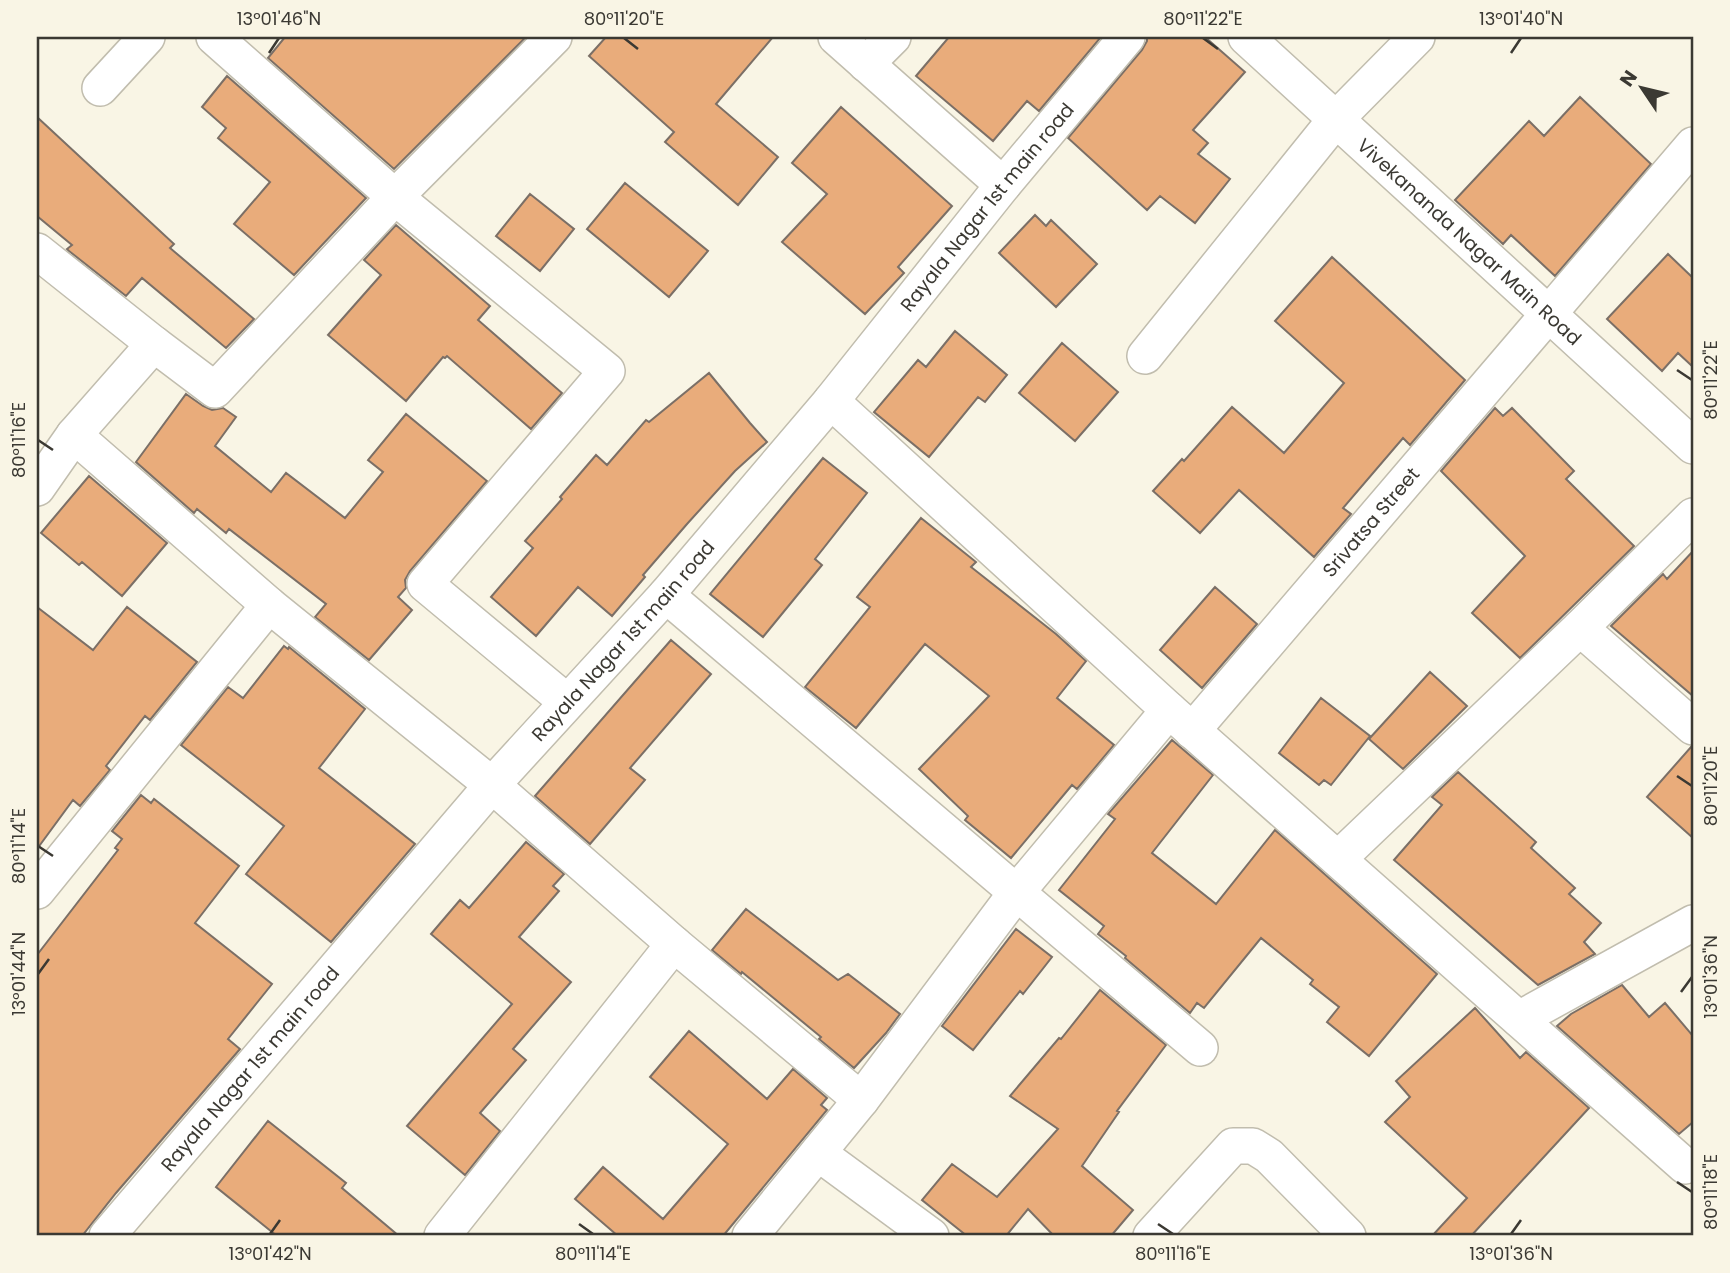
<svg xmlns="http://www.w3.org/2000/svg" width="1730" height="1273" font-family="Poppins,sans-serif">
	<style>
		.building { fill: #e9ac7b; stroke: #7b6f66; stroke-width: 2 }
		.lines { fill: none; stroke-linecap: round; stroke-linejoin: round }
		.minor-casing { stroke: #c1bdae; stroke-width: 38 }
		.minor { stroke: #fff; stroke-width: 35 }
		.ticks { fill: none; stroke: #3b3933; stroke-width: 2.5 }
		.labels { text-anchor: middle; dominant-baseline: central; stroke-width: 5; stroke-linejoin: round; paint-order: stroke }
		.street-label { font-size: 19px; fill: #3b3933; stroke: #f9f5e5 }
		.neatline { fill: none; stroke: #3b3933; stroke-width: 2.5 }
		.ticks-label { font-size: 18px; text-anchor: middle; fill: #3b3933 }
	</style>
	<rect width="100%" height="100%" fill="#f9f5e5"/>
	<path class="building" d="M285 37H526L394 169 268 58Z
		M606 37H773L716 104 778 157 738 205 665 142 674 132 589 56Z
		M949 37H1101L1039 111 1027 101 993 141 916 76Z
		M1147 37H1205L1245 72 1193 130 1208 143 1198 154 1230 179 1195 223 1160 196 1147 210 1068 138 1142 50 1147 41Z
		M227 76 366 198 294 275 234 224 270 182 218 138 226 128 202 107Z
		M1580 97 1651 164 1555 276 1511 235 1503 244 1455 200 1529 121 1544 136Z
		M841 107 952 206 898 267 904 273 865 314 782 242 827 194 792 163Z
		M37 117 174 244 170 248 254 319 226 348 142 278 126 296 69 251 67 249 72 245 37 216Z
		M625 183 708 251 669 297 587 229Z
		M530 194 574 229 540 271 496 236Z
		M1035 215 1046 226 1051 220 1097 264 1056 307 999 253Z
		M396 225 490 306 478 320 562 393 531 429 447 356 445 358 443 357 406 401 328 335 381 275 364 260Z
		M1668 254 1693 278V367L1678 353 1662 371 1607 319Z
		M1332 257 1465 380 1410 445 1403 438 1343 508 1351 514 1314 557 1239 490 1200 533 1153 491 1182 459 1184 461 1232 407 1284 453 1344 383 1275 321Z
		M955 331 1007 375 985 402 978 397 929 457 874 412 918 360 926 367Z
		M1062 343 1118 392 1075 441 1019 393Z
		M709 373 750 423 767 442 735 471 687 524 643 575 645 577 612 616 578 587 536 636 491 597 533 548 525 541 562 499 560 497 596 455 607 465 646 420 649 422Z
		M186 394 203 406 212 410 223 408 236 417 215 446 271 492 286 473 345 518 383 472 368 460 406 414 487 481 410 571 405 580 406 588 398 597 412 610 369 660 315 617 326 604 229 529 226 533 197 509 194 513 136 462Z
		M1495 408 1503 416 1512 408 1574 471 1566 479 1634 546 1520 658 1472 613 1525 556 1441 471Z
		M823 458 867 493 815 559 822 565 763 637 710 594Z
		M89 476 167 543 122 596 82 562 79 565 41 533Z
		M921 518 976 562 971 567 1056 634 1086 661 1057 698 1114 745 1077 789 1072 785 1011 858 965 820 968 816 919 769 989 696 925 644 856 728 805 687 870 607 857 597Z
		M1693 551V696L1611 626 1663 574 1667 579Z
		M1215 587 1257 624 1202 688 1160 650Z
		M37 607 93 650 127 607 197 662 150 720 145 716 106 766 110 770 80 806 73 800 37 849Z
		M671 640 711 674 630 768 645 780 590 844 535 796Z
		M284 646 288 649 289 647 365 709 319 768 415 844 331 942 246 874 284 826 181 745 228 687 243 698Z
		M1430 672 1467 706 1403 769 1369 739Z
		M1321 698 1370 736 1331 785 1324 780 1319 785 1279 753Z
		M1172 740 1213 775 1152 853 1216 904 1275 830 1437 974 1369 1056 1327 1022 1339 1007 1310 984 1313 980 1261 938 1204 1008 1197 1003 1190 1013 1125 958 1126 956 1098 934 1104 926 1059 890 1115 819 1108 814Z
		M1691 747H1693V838L1647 797Z
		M1458 772 1536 842 1531 848 1575 888 1569 894 1601 923 1584 942 1595 954 1538 985 1394 860 1442 805 1432 797Z
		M141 795 151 803 154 799 239 866 195 923 272 984 228 1039 240 1049 116 1193 82 1236H37V955L118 850 115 848 122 839 112 831Z
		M526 842 564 874 553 886 559 891 519 937 571 982 513 1049 526 1060 480 1113 500 1131 465 1175 407 1126 512 1004 431 934 460 900 469 908Z
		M746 909 838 980 848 974 900 1014 886 1033 854 1068 819 1039 821 1037 742 972 741 974 712 950Z
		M1016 929 1052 957 1023 994 1020 991 973 1050 942 1026Z
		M1622 985 1649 1017 1665 1003 1693 1036V1122L1679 1134 1557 1026 1571 1014Z
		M1100 990 1166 1045 1117 1111 1119 1112 1082 1166 1133 1210 1111 1236H1054L1028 1209 1006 1236H967L922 1200 952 1164 997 1197 1058 1129 1010 1096 1059 1038 1061 1039Z
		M1475 1008 1520 1058 1526 1052 1589 1108 1471 1236H1432L1467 1198 1385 1122 1410 1097 1396 1081Z
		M689 1031 767 1099 793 1069 827 1098 821 1105 827 1110 723 1236H618L575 1199 603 1167 663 1219 728 1144 650 1077Z
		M268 1121 346 1183 342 1188 399 1236H277L216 1187Z"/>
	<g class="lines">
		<defs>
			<g id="minor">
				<path d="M214 37 395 197 607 371 425 584 567 702"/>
				<path d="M836 37 1003 185"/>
				<path id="s1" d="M1246 37 1693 446"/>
				<path d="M866 64 893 37"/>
				<path d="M100 88 147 37"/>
				<path d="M37 251 154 344"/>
				<path d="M1145 356 1336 119 1417 37"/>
				<path d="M831 401 1169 710 1685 1166"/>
				<path d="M74 435 269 605 492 785 674 944 861 1100"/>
				<path d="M37 488 74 435 154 344 215 390 395 197 554 37"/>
				<path d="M666 595 1200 1048"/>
				<path d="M1580 628 1693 727"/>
				<path id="s2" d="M1192 731 1693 145"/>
				<path d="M1338 859 1580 628 1693 516"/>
				<path d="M37 891 269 605"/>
				<path d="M1519 1019 1693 923"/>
				<path d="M818 1153 931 1236"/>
				<path id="s3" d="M107 1236 492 785 666 595 831 401 1003 185 1127 37"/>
				<path d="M442 1236 674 944"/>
				<path d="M750 1236 861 1100 1016 893 1169 710"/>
				<path d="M1151 1236 1233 1146H1253L1269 1156 1348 1236"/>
			</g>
		</defs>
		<use href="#minor" class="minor-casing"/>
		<use href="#minor" class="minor"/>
	</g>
	<path class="ticks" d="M624 38 638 49M1203 38 1218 49M269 53 279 38M1511 53 1521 38M1677 370 1692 380M38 440 53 450M1677 776 1692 786M38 846 53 856M38 974 49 959M1681 992 1692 977M1677 1182 1692 1192M579 1224 593 1234M1158 1224 1173 1234M270 1234 280 1220M1511 1234 1521 1220"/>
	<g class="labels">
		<g class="street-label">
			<text stroke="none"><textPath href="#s3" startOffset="1354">Rayala Nagar 1st main road</textPath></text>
			<text stroke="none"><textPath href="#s1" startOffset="303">Vivekananda Nagar Main Road</textPath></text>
			<text stroke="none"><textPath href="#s2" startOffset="275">Srivatsa Street</textPath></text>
			<text stroke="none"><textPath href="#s3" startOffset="788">Rayala Nagar 1st main road</textPath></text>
			<text stroke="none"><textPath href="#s3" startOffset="220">Rayala Nagar 1st main road</textPath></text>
		</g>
	</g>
	<rect width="1730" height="1273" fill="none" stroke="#f9f5e5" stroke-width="77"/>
	<g transform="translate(1642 88) rotate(305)" stroke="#f9f5e5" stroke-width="5" paint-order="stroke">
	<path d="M0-5L12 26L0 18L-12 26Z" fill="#3b3933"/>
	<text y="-10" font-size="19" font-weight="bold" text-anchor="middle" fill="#3b3933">N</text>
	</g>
	<rect x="38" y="38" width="1654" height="1196" class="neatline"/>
	<g class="ticks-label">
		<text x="279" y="25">13°01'46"N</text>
		<text x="624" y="25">80°11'20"E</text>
		<text x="1203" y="25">80°11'22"E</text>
		<text x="1521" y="25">13°01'40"N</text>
		<text transform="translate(1711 380) rotate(-90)" y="6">80°11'22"E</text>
		<text transform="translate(19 440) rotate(-90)" y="6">80°11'16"E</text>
		<text transform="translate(1711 786) rotate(-90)" y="6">80°11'20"E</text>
		<text transform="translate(19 846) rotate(-90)" y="6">80°11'14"E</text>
		<text transform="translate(19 974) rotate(-90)" y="6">13°01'44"N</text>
		<text transform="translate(1711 977) rotate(-90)" y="6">13°01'36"N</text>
		<text transform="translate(1711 1192) rotate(-90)" y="6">80°11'18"E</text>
		<text x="270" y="1260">13°01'42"N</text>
		<text x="593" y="1260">80°11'14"E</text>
		<text x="1173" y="1260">80°11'16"E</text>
		<text x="1511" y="1260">13°01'36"N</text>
	</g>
</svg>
